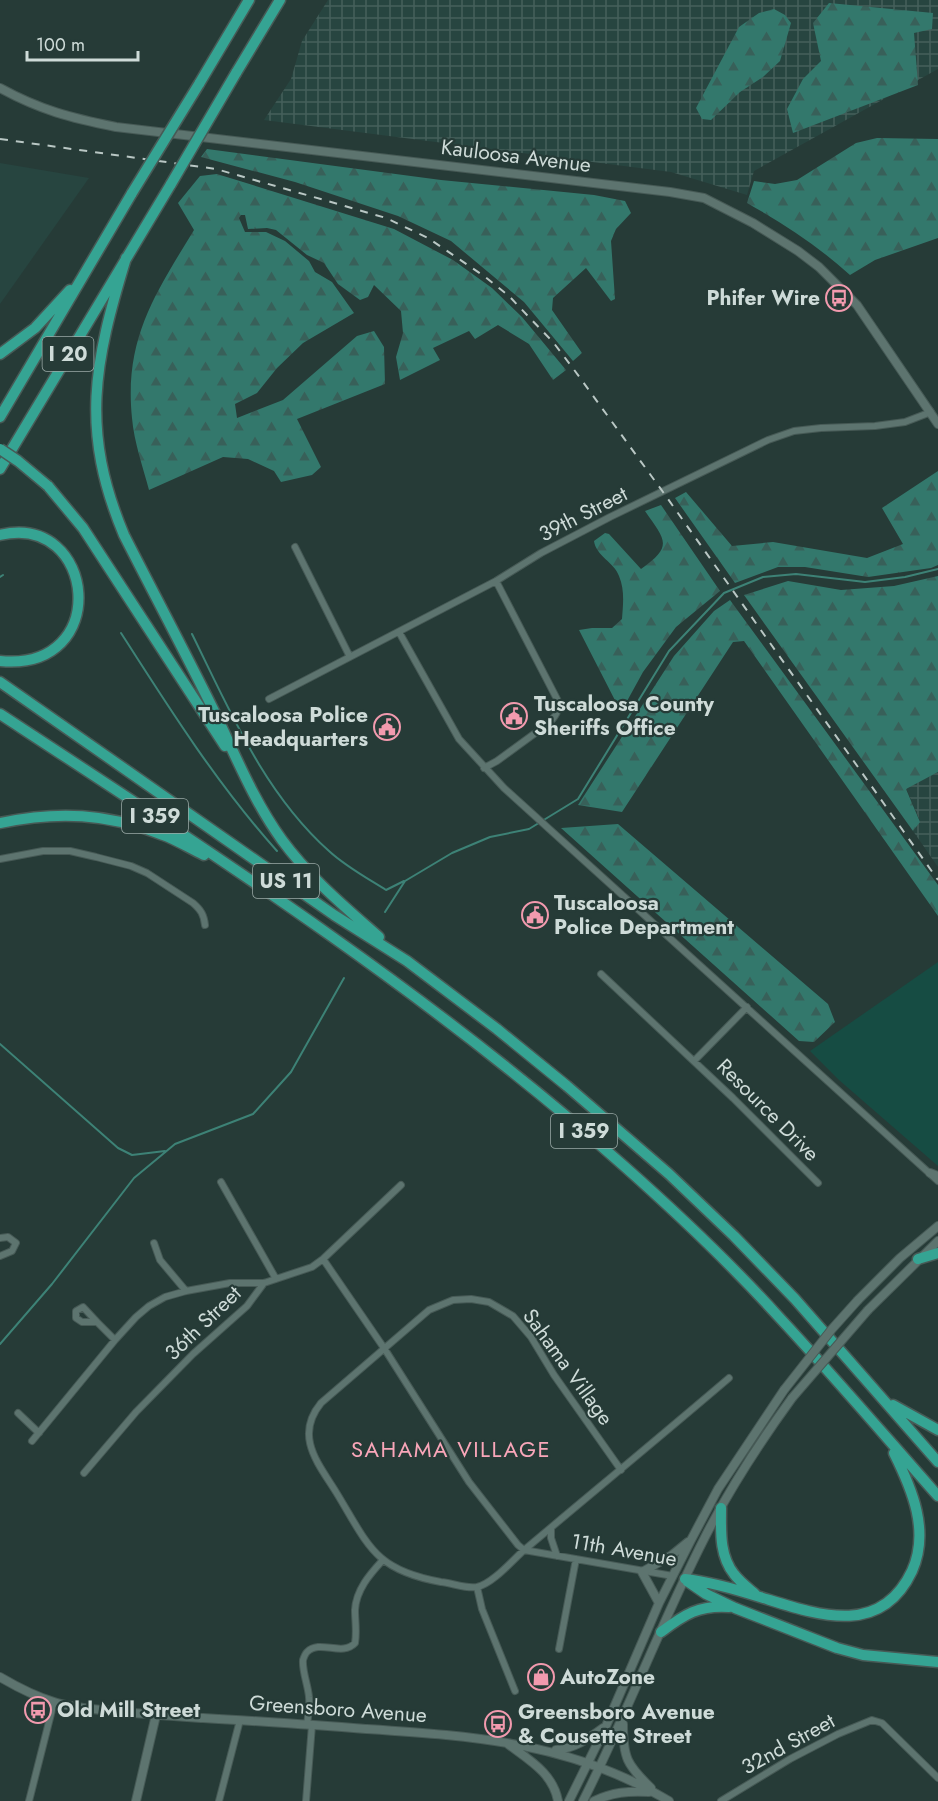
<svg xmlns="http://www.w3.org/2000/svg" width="938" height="1801" font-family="Jost,sans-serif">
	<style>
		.built { fill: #274540 }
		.industrial { fill: url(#industrial-grid) }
		.forest { fill: url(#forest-firs) }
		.green { fill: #164c43 }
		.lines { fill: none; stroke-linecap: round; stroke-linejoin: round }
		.stream { stroke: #3d8276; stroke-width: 2 }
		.minor-casing { stroke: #475a56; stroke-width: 8 }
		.tertiary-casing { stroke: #475a56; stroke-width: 10 }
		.secondary-casing { stroke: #475a56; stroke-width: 10 }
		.motorway-casing { stroke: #475a56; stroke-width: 13 }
		.minor { stroke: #5d746f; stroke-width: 6 }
		.tertiary { stroke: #5d746f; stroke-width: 8 }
		.secondary { stroke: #5d746f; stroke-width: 8 }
		.motorway { stroke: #35a493; stroke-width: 10 }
		.rail { stroke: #b9c7c4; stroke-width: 2; stroke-dasharray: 8 8; stroke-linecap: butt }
		.secondary-bridge-casing { stroke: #475a56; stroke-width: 10; stroke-linecap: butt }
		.motorway-bridge-casing { stroke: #475a56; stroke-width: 13; stroke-linecap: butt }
		.secondary-bridge { stroke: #5d746f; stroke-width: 8 }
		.motorway-bridge { stroke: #35a493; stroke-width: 10 }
		.labels { text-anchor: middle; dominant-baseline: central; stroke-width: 4.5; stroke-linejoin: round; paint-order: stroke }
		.shield { fill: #263b37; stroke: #9caba8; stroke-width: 1.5 }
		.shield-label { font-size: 20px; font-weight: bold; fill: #cedbd8 }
		.street-label { font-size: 21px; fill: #cedbd8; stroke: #263b37 }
		.poi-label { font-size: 21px; font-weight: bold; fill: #cedbd8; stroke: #263b37; text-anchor: start }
		.neighbourhood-label { font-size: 22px; letter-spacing: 1.5px; fill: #f9a6b9; stroke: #263b37 }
	</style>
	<defs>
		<pattern id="industrial-grid" width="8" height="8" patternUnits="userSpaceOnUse" patternTransform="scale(1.5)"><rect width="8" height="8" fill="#274540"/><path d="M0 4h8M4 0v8" fill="none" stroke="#455f5b"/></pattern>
		<pattern id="forest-firs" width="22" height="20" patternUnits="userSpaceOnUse" patternTransform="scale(1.5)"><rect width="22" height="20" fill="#33786c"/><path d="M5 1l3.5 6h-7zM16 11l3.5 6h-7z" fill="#386059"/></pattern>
	</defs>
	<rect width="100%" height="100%" fill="#263b37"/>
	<path class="built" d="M0 163 89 178 0 304Z"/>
	<path class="industrial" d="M328 0H938V69L754 171 747 195 671 172 264 120 291 79 302 41Z
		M938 772V867L913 831 920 821 906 788Z"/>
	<path class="forest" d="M829 3 933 13 932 29 914 33 918 85 793 133 787 109 803 79 821 61 813 23Z
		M774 9 785 15 791 23 780 61 763 77 740 92 711 120 702 119 696 108 739 27 759 13Z
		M877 138 938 139V238L875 260 850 275C818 246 784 224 747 203L754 181 775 184 797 180 856 143Z
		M207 149 441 180 594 195 625 201 631 213 616 229 611 241 615 299 611 301 586 268 553 298 552 310 582 353 573 361 524 302 451 241 398 216 295 182 201 157Z
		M217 174 394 229 453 260 492 288 522 317 566 370 553 380 529 344 498 325 475 339 469 331 433 348 440 360 400 380 396 357 403 333 401 311 374 285 368 297 360 300 338 284 324 263 307 255 276 230 267 228 248 229 245 215H241L239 218 245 232H266L285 241 309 261 315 272 332 282 354 313 303 343 277 368 257 393 235 404 237 418 283 400 357 336 374 331 384 347 385 384 297 419 321 467 312 475 281 482 274 471 248 459 223 457 149 490C143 467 134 442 132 418 124 339 155 294 194 230L178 203 200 176Z
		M938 471V565L931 568 868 577 805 567H778L735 583 675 498 686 492 732 546 773 542 867 558 903 544 882 508Z
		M661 505 720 591 676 627 643 672 621 712 579 630 592 628H612L622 619C623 605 625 590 619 576 614 562 596 556 594 541L605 533 609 534 641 569C674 546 665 540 645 511Z
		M938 576V772L906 789 920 822 913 831 744 595 788 581 841 590 894 586Z
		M730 600 938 885V916L744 641 733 642 622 812 578 805 674 656 714 611Z
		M618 824 828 1004 835 1022 814 1042 799 1041 561 828Z"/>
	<path class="green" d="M938 962V1166L839 1080 810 1051Z"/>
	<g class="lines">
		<path class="stream" d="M0 577 3 575
			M121 633C169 708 217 784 277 851
			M192 634C230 711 264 793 329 851 345 866 367 878 386 890L404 881
			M385 912 405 881 452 853 490 837 529 829 578 799 669 651 724 593 763 577 796 574 865 582 905 577 938 569
			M0 1044 118 1148 132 1155 165 1151
			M0 1344 52 1284 134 1178 175 1144 253 1114 291 1072 344 978"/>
		<defs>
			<path id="minor" d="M295 547 350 657
				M399 632 459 739 504 788 938 1181
				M269 699 496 581 541 553 610 517 768 440 794 431 821 428 875 426 905 422 931 412
				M484 768 497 761 549 723C556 716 559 711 558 701L496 581
				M0 859 43 851H70L96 857 131 866 147 873 193 903C201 910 204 915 205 925
				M601 974 733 1098 818 1183
				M694 1061 747 1007
				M221 1182 276 1279
				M0 1238 8 1237 16 1243 12 1251 0 1256
				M154 1243 160 1260 186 1291
				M323 1259 384 1348 469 1482 518 1545 524 1550 673 1576
				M83 1307 97 1322H82L76 1318V1311Z
				M97 1322 115 1340
				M18 1413 39 1433
				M32 1441 115 1340 136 1317 149 1306 165 1297 186 1291 230 1283H264L312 1267 323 1259 401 1185
				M621 1470 554 1375 531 1337 513 1316 489 1302 471 1299 453 1300 429 1310 321 1403C294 1436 318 1463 336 1492 369 1546 374 1570 441 1582 452 1583 466 1589 477 1587 492 1584 512 1561 523 1551 592 1493 661 1436 729 1378
				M84 1473 136 1412 193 1354 247 1306 264 1283
				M551 1529V1538L557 1556
				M477 1587 482 1609 515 1691
				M559 1649 576 1559
				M307 1725C308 1716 310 1706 309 1697 308 1685 302 1671 303 1660 304 1657 305 1654 307 1652 320 1639 342 1657 355 1643 357 1632 355 1621 355 1610 356 1590 370 1574 382 1561
				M29 1801 54 1702
				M219 1801 240 1720
				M306 1801 312 1725
				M721 1801 790 1759 838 1734 872 1720 882 1723 938 1778"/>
			<path id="tertiary" d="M0 88C40 110 71 118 116 127L670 192 704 198 753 223 798 251 819 267 857 305 938 424
				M136 1801 156 1715"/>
			<path id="secondary" d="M930 1173 938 1176
				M858 1300 900 1258 938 1226
				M868 1310 938 1241
				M659 1603 642 1572 672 1555 688 1542
				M0 1677C17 1687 34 1696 54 1702 73 1708 93 1709 112 1711 142 1714 173 1716 203 1718 258 1721 312 1725 367 1729 475 1736 573 1743 669 1801
				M623 1724C623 1758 627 1765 651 1788
				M508 1744C529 1760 553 1773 558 1801
				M556 1750C575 1748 588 1739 603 1728
				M569 1801 606 1726 659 1603 691 1540 718 1489 784 1390
				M583 1801C627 1714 661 1623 705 1537 730 1488 760 1442 792 1398
				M594 1801C613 1792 628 1791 649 1792"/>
			<path id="motorway" d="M236 73 280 0
				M199 84 249 0
				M126 258C94 363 80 430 124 535 154 594 185 652 214 711 235 754 253 800 282 840 309 877 345 907 379 937
				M0 354 35 328 70 290
				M0 417 132 193
				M0 469 171 184
				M48 486 83 528 225 746
				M0 535C96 512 113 672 0 661
				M0 682 334 915 407 961 497 1029 567 1086 669 1174 734 1236 795 1299 938 1462
				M0 714C214 854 432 995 624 1166 677 1213 730 1263 778 1316 833 1375 885 1436 938 1496
				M0 823C57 811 108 813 163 835 177 840 191 849 204 855
				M918 1259 938 1253
				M893 1405 938 1430
				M721 1508C721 1530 719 1555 734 1574 739 1581 748 1588 755 1594
				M685 1579C711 1582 735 1589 760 1597 815 1614 880 1639 912 1571 930 1531 912 1489 894 1453
				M687 1581 706 1594 735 1608 837 1648 863 1655 938 1662
				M661 1632C685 1614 699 1605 729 1607"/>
		</defs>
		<use href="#minor" class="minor-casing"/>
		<use href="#tertiary" class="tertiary-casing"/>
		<use href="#secondary" class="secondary-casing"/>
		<use href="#motorway" class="motorway-casing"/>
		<use href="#minor" class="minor"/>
		<use href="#tertiary" class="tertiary"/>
		<use href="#secondary" class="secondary"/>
		<use href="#motorway" class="motorway"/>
		<path class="rail" d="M0 139 216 169 338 204 386 218 428 238 484 276 509 296 526 314 553 342 575 371 663 492 938 880"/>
		<defs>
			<path id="secondary-bridge" d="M784 1390 832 1329 858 1300
				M792 1398 868 1310"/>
			<path id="motorway-bridge" d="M171 184 236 73
				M132 193 199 84
				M0 449 18 461 48 486"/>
		</defs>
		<use href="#secondary-bridge" class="secondary-bridge-casing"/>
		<use href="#motorway-bridge" class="motorway-bridge-casing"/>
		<use href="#secondary-bridge" class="secondary-bridge"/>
		<use href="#motorway-bridge" class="motorway-bridge"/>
	</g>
	<defs>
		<symbol id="bus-ring" viewBox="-11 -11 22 22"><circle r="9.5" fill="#263b37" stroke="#f29aae" stroke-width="1.5"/><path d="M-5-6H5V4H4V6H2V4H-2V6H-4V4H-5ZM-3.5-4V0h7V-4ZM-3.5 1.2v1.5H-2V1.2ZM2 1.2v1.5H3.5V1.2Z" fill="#f29aae"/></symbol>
		<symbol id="civic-ring" viewBox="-11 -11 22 22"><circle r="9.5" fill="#263b37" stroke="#f29aae" stroke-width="1.5"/><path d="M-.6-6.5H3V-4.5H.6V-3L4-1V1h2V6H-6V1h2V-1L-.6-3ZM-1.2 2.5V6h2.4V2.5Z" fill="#f29aae"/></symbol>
		<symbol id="shop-ring" viewBox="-11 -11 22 22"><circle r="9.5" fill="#263b37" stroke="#f29aae" stroke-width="1.5"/><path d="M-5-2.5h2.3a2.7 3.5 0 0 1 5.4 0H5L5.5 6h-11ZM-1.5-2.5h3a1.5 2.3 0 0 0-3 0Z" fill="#f29aae"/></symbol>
	</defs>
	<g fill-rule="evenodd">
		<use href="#bus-ring" x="824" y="283" width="30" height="30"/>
		<use href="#civic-ring" x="499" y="701" width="30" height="30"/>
		<use href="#civic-ring" x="372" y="712" width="30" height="30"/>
		<use href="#civic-ring" x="520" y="900" width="30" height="30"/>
		<use href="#shop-ring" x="526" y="1662" width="30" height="30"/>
		<use href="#bus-ring" x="23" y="1695" width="30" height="30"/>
		<use href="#bus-ring" x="483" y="1709" width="30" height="30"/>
	</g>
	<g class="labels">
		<g class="shield">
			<rect x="42.5" y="337" width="51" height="34" rx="4.5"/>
			<rect x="122" y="799" width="66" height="34" rx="4.5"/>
			<rect x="253" y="864" width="66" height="34" rx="4.5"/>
			<rect x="551" y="1114" width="66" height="34" rx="4.5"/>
		</g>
		<g class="shield-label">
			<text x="68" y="354">I 20</text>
			<text x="155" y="816">I 359</text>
			<text x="286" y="881">US 11</text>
			<text x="584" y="1131">I 359</text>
		</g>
		<g class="street-label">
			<text transform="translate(516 156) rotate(7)">Kauloosa Avenue</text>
			<text transform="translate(583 514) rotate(-27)">39th Street</text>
			<text transform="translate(768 1110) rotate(45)">Resource Drive</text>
			<text transform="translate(203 1323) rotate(-44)">36th Street</text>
			<text transform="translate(568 1367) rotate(54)">Sahama Village</text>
			<text transform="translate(624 1550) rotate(10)">11th Avenue</text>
			<text transform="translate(338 1709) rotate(4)">Greensboro Avenue</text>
			<text transform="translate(788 1744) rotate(-29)">32nd Street</text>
		</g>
		<g class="poi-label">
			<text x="820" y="298" text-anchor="end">Phifer Wire</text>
			<text x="534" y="704">Tuscaloosa County<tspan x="534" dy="24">Sheriffs Office</tspan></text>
			<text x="368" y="715" text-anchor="end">Tuscaloosa Police<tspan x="368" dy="24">Headquarters</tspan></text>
			<text x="554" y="903">Tuscaloosa<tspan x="554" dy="24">Police Department</tspan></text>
			<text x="560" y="1677">AutoZone</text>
			<text x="57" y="1710">Old Mill Street</text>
			<text x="518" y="1712">Greensboro Avenue<tspan x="518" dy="24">&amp; Cousette Street</tspan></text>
		</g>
		<g class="neighbourhood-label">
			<text x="451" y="1449">SAHAMA VILLAGE</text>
		</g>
	</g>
	<path d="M27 51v9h111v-9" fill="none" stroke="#cedbd8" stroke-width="3"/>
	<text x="36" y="51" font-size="18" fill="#cedbd8" stroke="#263b37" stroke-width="4.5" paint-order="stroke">100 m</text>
</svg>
